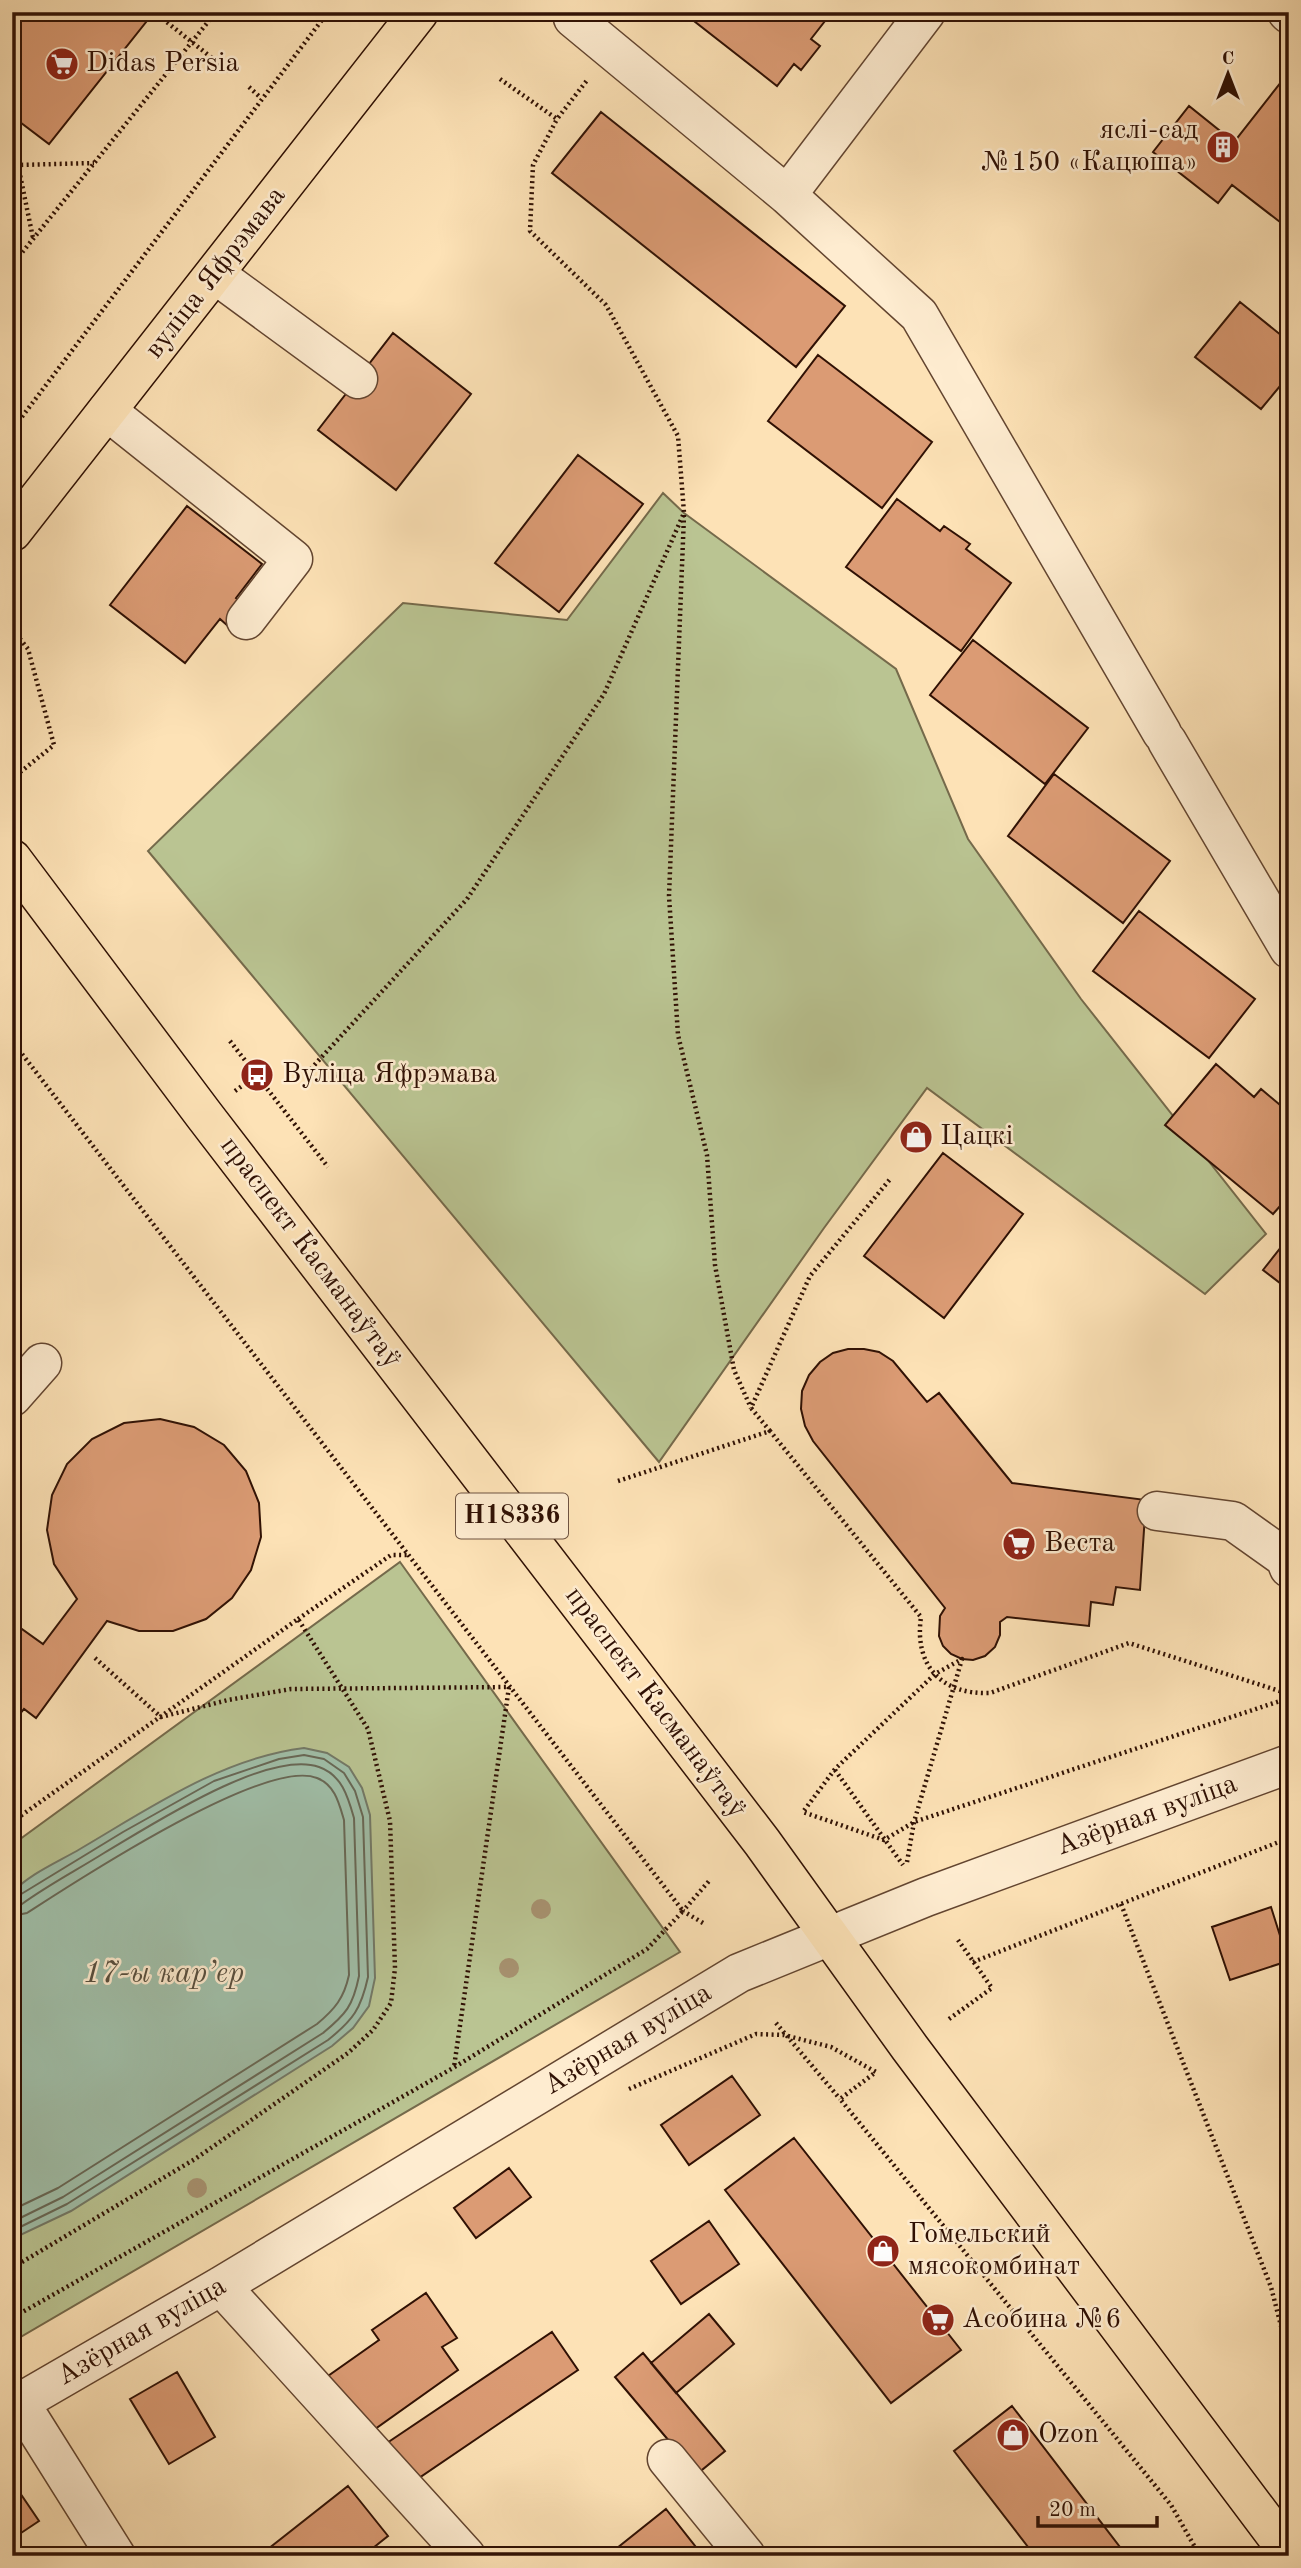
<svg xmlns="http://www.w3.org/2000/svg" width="1301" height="2568" font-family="'Old Standard TT',serif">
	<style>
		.green { fill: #bac492; stroke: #756a4b; stroke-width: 2 }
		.water { fill: #a0bfa9; stroke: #737967; stroke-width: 2 }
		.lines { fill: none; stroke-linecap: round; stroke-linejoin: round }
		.shore { stroke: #686856; stroke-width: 2 }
		.building { fill: #db9b74; stroke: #301104; stroke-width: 2 }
		.minor-casing { stroke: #634530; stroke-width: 41 }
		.major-casing { stroke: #301104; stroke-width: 41 }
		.path { stroke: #301104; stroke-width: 4.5; stroke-dasharray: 2 3.5; stroke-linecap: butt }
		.minor { stroke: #feecd0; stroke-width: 38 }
		.major { stroke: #fde2b6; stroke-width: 38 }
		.tree { fill: #a79270 }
		.labels { text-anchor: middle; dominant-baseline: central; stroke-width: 5; stroke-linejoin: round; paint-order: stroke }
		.shield { fill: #feecd0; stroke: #6e5341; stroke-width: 2 }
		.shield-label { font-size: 26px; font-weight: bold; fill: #301104 }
		.poi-label { font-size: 28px; fill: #301104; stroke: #feecd0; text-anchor: start }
		.street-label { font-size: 28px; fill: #301104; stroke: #feecd0 }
		.water-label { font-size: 30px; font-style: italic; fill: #574e3e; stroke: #feecd0 }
	</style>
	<rect width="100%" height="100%" fill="#fde2b6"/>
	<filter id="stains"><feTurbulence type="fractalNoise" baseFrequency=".00286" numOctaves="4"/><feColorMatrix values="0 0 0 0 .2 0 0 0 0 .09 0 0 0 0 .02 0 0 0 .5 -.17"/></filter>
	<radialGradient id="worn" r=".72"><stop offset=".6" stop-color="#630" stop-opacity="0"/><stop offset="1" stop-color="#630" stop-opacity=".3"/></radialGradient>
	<path class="green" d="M663 493 684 513 896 669 968 839 1081 999 1266 1234 1205 1294 927 1088 824 1228 659 1462 148 851 403 603 567 620Z
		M400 1562 680 1952 12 2342V1845Z"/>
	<path class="water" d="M304 1748 327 1753 349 1767 362 1788 370 1815 375 1978 369 2006 353 2028 332 2046 71 2211 12 2239V1893C29 1874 58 1862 80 1849 150 1808 222 1758 304 1748Z"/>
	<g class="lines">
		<path class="shore" d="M12 1897 18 1896 123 1832 214 1781 279 1759 304 1755 324 1759 344 1773 355 1791 363 1817 368 1977C361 2009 353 2020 328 2040L67 2204 12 2231
			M12 1906 22 1904C48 1885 77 1870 104 1853 150 1826 267 1749 319 1767 342 1775 348 1797 354 1818L359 1976C353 2006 346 2014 323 2033L63 2197 12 2222
			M12 1916 27 1913C75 1882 265 1757 317 1778 335 1785 339 1803 344 1820L349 1975C344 1998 335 2009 317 2024L58 2188 12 2210"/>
	</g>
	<path class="building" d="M12 12H154L49 144 12 116Z
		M701 12H832L811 39 820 46 801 70 794 64 777 86 694 21Z
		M1289 72V229L1232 185 1218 203 1153 152 1189 106 1234 142Z
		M601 112 845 306 796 367 552 173Z
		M1240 302 1287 340 1289 338V384L1285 380 1261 409 1195 357Z
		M393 333 471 394 396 490 318 430Z
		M818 355 932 442 882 508 768 421Z
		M578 455 643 504 559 612 495 563Z
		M897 499 940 531 944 526 970 544 966 549 1011 583 961 651 846 567Z
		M187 506 262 564 236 598 244 605 228 626 220 619 185 663 110 605Z
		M973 640 1088 728 1045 784 930 695Z
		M1054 774 1170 861 1123 923 1008 836Z
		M1139 911 1255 999 1209 1058 1093 971Z
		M1216 1064 1254 1097 1261 1089 1286 1110 1281 1117 1289 1124V1196L1273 1214 1165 1125Z
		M943 1153 1023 1214 944 1318 864 1256Z
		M1289 1237V1290L1263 1270Z
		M848 1349H864L879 1352 893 1361 927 1402 939 1393 1012 1483 1146 1500 1140 1590 1116 1587 1113 1605 1091 1602 1089 1626 1007 1617 1000 1622V1635L995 1647 985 1656 973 1660 962 1659 951 1654 943 1646 939 1636 940 1616 945 1608 813 1441 805 1426 801 1409 802 1391 809 1375 820 1362 833 1353Z
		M160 1419 194 1427 224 1445 246 1471 259 1503 261 1537 251 1570 232 1598 206 1619 173 1631H139L107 1621 36 1718 24 1709 12 1724V1622L43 1644 77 1599 54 1564 47 1530 52 1495 67 1464 92 1439 124 1423Z
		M1271 1907 1288 1961 1230 1980 1212 1927Z
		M732 2076 760 2115 689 2165 661 2125Z
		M794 2138 961 2350 891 2403 725 2190Z
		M509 2168 531 2197 476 2238 454 2208Z
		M709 2221 739 2264 681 2304 651 2261Z
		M426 2293 457 2338 442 2347 458 2370 368 2434 328 2376 379 2340 372 2330Z
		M709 2314 734 2344 676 2393 651 2363Z
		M552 2332 578 2370 413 2482 387 2443Z
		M643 2353 725 2451 697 2474 615 2377Z
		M177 2372 215 2437 169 2464 130 2399Z
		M1012 2406 1123 2551 1116 2556H1035L954 2451Z
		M348 2486 388 2536 363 2556H273L268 2549Z
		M16 2487 39 2521 12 2539V2489Z
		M666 2509 703 2556H607Z"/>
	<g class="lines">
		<defs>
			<path id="minor" d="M1287 12 1289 14
				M573 18 787 195 926 12
				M787 195 919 315 1162 733
				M216 275 358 379
				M107 411 293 559 246 620
				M1167 741 1289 949
				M12 1397 42 1363
				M1157 1511 1233 1521 1285 1558 1289 1568
				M221 2286 466 2556
				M20 2403 116 2556
				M12 2407 221 2286 739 1973 926 1897 1289 1764
				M667 2459 746 2556"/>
			<path id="major" d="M12 532 419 12
				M12 859 204 1115 762 1842 910 2048 1289 2553"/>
		</defs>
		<use href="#minor" class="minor-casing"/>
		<use href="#major" class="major-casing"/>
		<path class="path" d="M154 12 231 73
			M500 79 557 119 588 79
			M249 87 261 98
			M12 160 18 165 94 163
			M18 165 33 238
			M12 265 216 12
			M12 430 328 12
			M684 515 669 896 678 1035 707 1155 715 1265 734 1370 751 1408
			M13 630 28 649 54 745 19 773
			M12 1041 683 1911 647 1949 453 2068 12 2318
			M230 1041 328 1167
			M307 1073 467 899 604 694 684 513 678 436 606 305 530 231 533 165 557 119
			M235 1091 257 1075
			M770 1431 751 1408 810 1276 891 1178
			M618 1481 770 1431 921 1617C914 1665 941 1695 990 1693L1129 1643 1289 1694
			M298 1619 391 1555H408
			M95 1658 161 1717 228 1700 291 1689 509 1687 454 2067
			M835 1770 903 1865
			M12 1822 298 1619 368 1729 390 1821 395 1968 391 2003 373 2030 348 2053 195 2159 12 2268
			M907 1862 914 1822 962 1659 935 1674 835 1769 803 1812 884 1840 914 1822 1289 1698
			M1121 1904 1271 2287 1289 2357
			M703 1923 683 1911 709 1881
			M973 1962 1289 1838
			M949 2019 992 1988 958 1940
			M776 2023 840 2099
			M629 2089 756 2034 784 2035 831 2047 876 2072 840 2099 1171 2505 1200 2556"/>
		<use href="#minor" class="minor"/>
		<use href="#major" class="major"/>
	</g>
	<g class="tree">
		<circle cx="541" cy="1909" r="10"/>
		<circle cx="509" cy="1968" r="10"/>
		<circle cx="197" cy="2188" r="10"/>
	</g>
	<defs>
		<symbol id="supermarket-disc" viewBox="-11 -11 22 22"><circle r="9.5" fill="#8f2418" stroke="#feecd0"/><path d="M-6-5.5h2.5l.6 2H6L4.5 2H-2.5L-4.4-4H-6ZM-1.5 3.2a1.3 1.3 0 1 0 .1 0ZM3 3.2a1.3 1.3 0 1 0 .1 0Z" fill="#fff"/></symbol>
		<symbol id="building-disc" viewBox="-11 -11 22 22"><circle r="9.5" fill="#8f2418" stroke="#feecd0"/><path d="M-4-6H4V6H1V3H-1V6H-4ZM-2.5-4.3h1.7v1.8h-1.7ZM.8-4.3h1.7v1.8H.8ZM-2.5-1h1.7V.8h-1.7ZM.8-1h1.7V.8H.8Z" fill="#fff"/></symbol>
		<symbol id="bus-disc" viewBox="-11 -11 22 22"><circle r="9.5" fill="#8f2418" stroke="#feecd0"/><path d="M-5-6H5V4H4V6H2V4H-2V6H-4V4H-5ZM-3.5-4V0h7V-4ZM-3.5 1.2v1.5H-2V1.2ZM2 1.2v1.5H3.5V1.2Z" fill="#fff"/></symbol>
		<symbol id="shop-disc" viewBox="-11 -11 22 22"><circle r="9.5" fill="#8f2418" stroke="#feecd0"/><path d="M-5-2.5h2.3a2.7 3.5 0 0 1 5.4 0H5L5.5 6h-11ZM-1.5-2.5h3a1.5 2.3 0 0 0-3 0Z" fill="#fff"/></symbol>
	</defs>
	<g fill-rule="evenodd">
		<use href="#supermarket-disc" x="43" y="45" width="38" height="38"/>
		<use href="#building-disc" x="1204" y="128" width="38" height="38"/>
		<use href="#bus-disc" x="238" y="1056" width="38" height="38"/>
		<use href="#shop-disc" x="897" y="1118" width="38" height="38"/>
		<use href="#supermarket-disc" x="1000" y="1525" width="38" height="38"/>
		<use href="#shop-disc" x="864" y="2232" width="38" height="38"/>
		<use href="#supermarket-disc" x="919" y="2301" width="38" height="38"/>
		<use href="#shop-disc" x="994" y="2416" width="38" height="38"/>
	</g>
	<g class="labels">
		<rect class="shield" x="456" y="1493.5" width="112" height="45" rx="5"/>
		<g class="shield-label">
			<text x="512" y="1516">Н18336</text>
		</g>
		<g class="poi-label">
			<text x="86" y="64">Didas Persia</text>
			<text x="1198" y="131" text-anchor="end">яслі-сад<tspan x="1198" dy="32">№150 «Кацюша»</tspan></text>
			<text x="282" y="1075">Вуліца Яфрэмава</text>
			<text x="940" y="1137">Цацкі</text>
			<text x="1044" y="1544">Веста</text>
			<text x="908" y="2235">Гомельский<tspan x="908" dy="32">мясокомбинат</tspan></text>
			<text x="962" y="2320">Асобина №6</text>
			<text x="1038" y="2435">Ozon</text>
		</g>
		<g class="street-label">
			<text transform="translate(216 273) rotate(-52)">вуліца Яфрэмава</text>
			<text transform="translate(310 1253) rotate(53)">праспект Касманаўтаў</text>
			<text transform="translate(655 1703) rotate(53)">праспект Касманаўтаў</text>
			<text transform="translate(1147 1816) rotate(-20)">Азёрная вуліца</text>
			<text transform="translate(628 2040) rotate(-31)">Азёрная вуліца</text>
			<text transform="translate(142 2332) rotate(-30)">Азёрная вуліца</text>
		</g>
		<g class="water-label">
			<text x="164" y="1974">17-ы кар’ер</text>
		</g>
	</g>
	<rect width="1301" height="2568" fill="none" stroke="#fde2b6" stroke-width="42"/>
	<rect x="14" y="14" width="1273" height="2540" fill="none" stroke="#301104" stroke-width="3.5"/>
	<rect x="21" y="21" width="1259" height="2526" fill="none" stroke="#301104" stroke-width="2"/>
	<g transform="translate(1228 74)" stroke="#feecd0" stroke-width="5" paint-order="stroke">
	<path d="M0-5L12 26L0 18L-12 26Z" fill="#301104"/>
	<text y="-10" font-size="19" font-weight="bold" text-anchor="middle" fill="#301104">С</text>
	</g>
	<path d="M1038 2516v10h119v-10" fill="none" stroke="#301104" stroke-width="3.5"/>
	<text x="1049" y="2516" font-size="21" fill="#301104" stroke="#feecd0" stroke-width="5" paint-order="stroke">20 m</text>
	<rect width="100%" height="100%" filter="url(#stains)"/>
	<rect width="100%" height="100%" fill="url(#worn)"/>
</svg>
